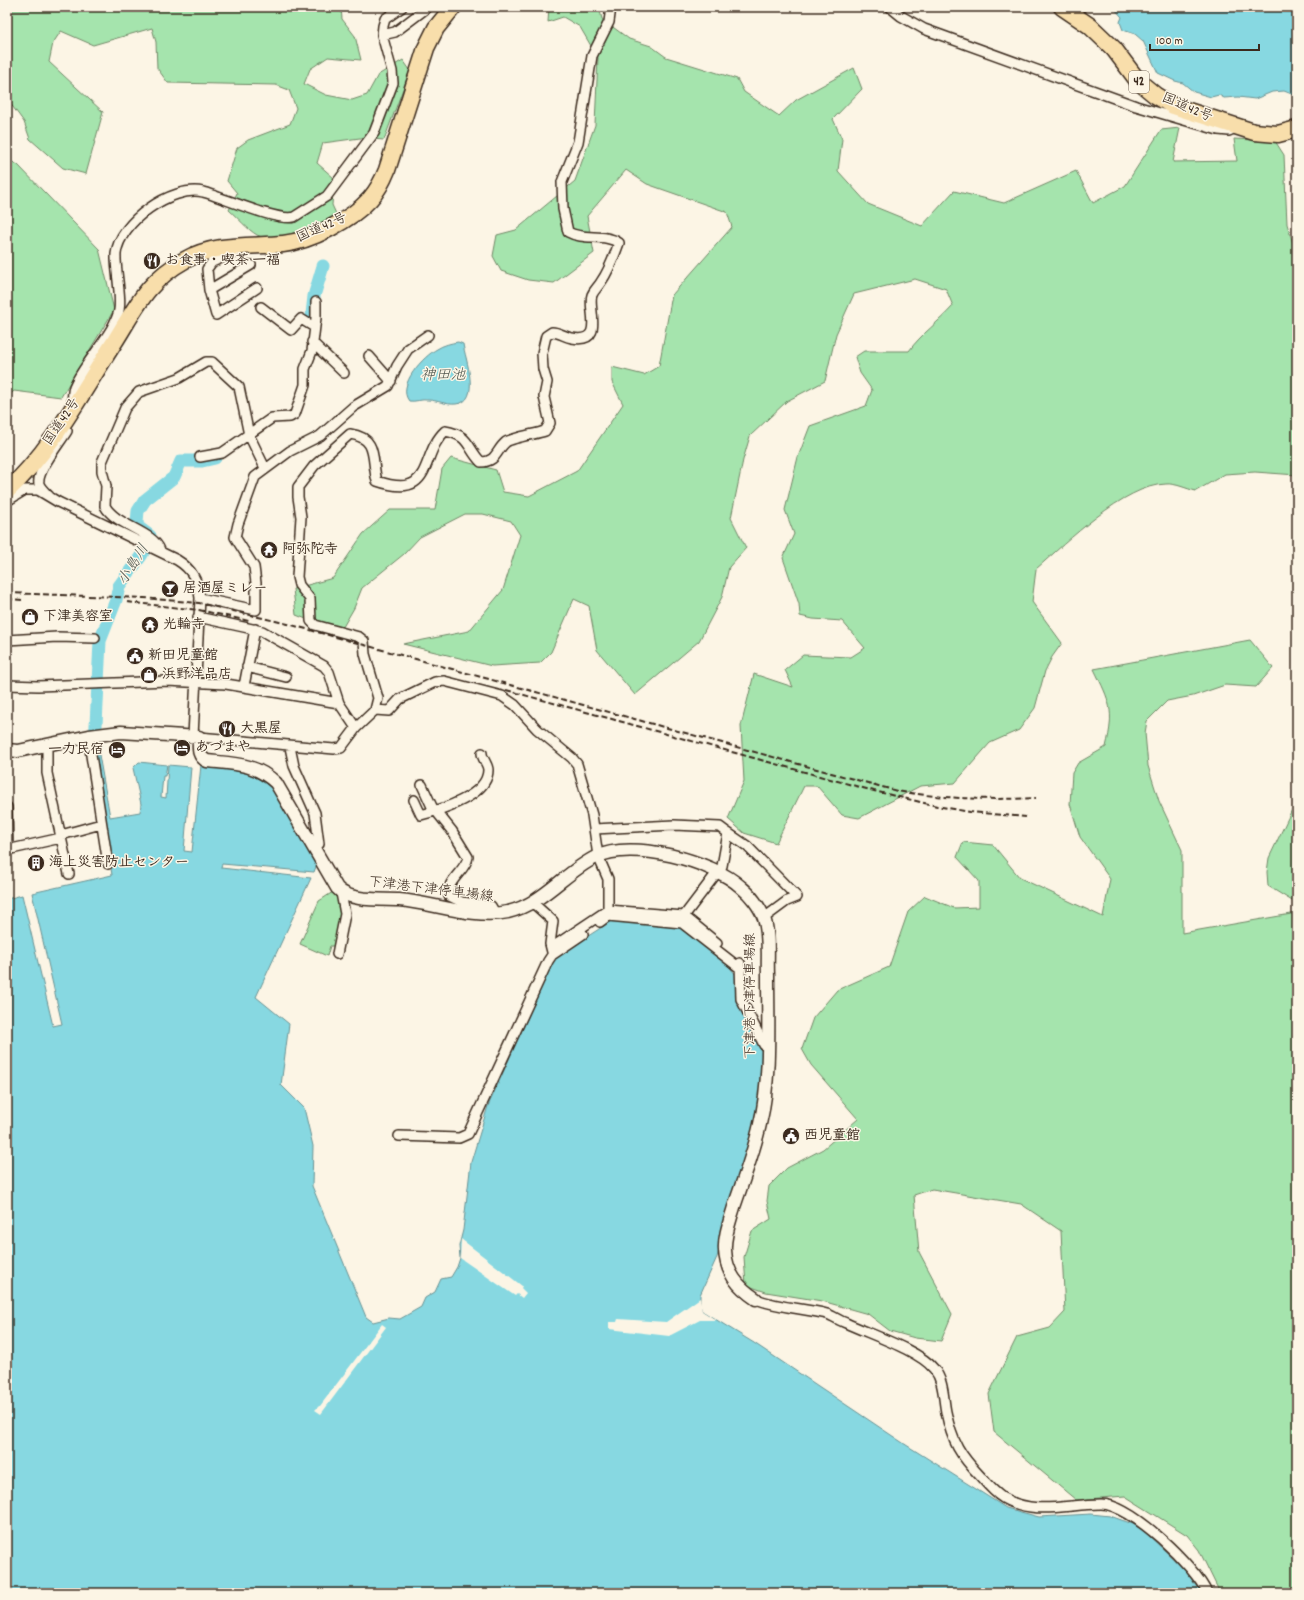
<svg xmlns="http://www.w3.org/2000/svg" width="1304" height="1600" font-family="Dekko,'Klee One',sans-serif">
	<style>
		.green { fill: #a5e4ad; stroke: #708766 }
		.water { fill: #87d8e1; stroke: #699293 }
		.pier { fill: #fcf5e5 }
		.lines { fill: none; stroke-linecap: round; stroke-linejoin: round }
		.river { stroke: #87d8e1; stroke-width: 13 }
		.street-casing { stroke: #3b2a1e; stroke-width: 12 }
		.secondary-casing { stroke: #3b2a1e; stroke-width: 15 }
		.highway-casing { stroke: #3b2a1e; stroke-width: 19 }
		.street { stroke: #fcf5e5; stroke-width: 9 }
		.secondary { stroke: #fcf5e5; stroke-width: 12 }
		.highway { stroke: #f8deab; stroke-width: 16 }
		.rail { stroke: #3b2a1e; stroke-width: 2; stroke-dasharray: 6 3; stroke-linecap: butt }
		.labels { text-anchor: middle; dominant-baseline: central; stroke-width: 3; stroke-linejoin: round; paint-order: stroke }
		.shield { fill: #fcf5e5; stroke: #75675a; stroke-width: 1 }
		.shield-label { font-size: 13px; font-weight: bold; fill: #3b2a1e }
		.street-label { font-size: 14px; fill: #3b2a1e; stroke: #fcf5e5 }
		.poi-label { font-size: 14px; font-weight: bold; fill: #3b2a1e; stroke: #fcf5e5; text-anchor: start }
		.water-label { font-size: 15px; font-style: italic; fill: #4e564f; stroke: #fcf5e5 }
	</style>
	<rect width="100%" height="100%" fill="#fcf5e5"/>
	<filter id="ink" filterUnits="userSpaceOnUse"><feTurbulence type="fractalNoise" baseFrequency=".025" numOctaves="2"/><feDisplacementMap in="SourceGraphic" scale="8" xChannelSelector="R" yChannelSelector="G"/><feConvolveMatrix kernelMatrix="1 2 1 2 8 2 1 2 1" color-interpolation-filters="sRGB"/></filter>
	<g filter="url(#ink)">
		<path class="green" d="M7 7H341L342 19 355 36 361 60 328 57 310 69 304 84 326 95 352 100 367 95 378 75 403 60 410 70 384 140 360 138 323 143 317 163 334 178 332 205 337 216C322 225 273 244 257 235 247 229 238 218 229 210L237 193 227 181 237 148 248 140 290 124 296 108 289 90 276 85 168 83 157 68 156 42 152 28 93 45 61 31 53 43 49 62 103 112 86 174 63 168 30 139 24 122 7 99Z
			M549 7H599L602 19 629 39 651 46 666 57 737 79 744 92 779 116 796 100 854 68 862 89 833 119 842 139 838 171 868 204 922 226 954 191 1004 203 1076 171 1093 203 1125 186 1161 130 1180 128 1173 162 1237 161 1234 139 1275 141 1284 155 1287 224 1295 250 1297 249V475L1255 472 1225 474 1196 491C1187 489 1175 483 1166 484 1124 485 1067 542 1036 569L1032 602 1062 643 1052 657 1045 671 1035 708 1019 730 990 743 955 783 920 786 859 818 842 815 817 786H804L776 843 744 833 728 819 744 781 741 726 754 674 793 687 785 670 803 655 851 657 865 648 842 621 813 619 800 616 799 604 783 558 794 534 785 510 798 457 810 426 866 406 872 390 860 373 855 357 864 351H909C921 334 939 322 953 306L946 289 915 279 854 294 836 334 825 381 787 401 750 436 743 460 731 518 746 548 729 567 722 597 699 641 635 695 597 650 589 606 574 599 551 652 540 663 492 666 403 644 469 631 503 590 520 535 511 521 483 514H465L420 537 404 554 362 588 354 608 340 632 296 615 293 589 333 578 363 534 390 510H435L442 469 451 458 496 470 503 492 529 496 577 471 623 404 612 382V367L644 375 659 366 672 295 732 227 727 212 647 184 626 170 587 216 594 253 554 283 528 280 501 271 493 256 497 235 516 230 575 181 595 125 598 58 580 27 563 17 548 22Z
			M7 159 18 165 99 249 114 310 61 397 14 391 7 397Z
			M1250 640 1273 668 1256 687 1225 685 1193 696 1167 701 1147 721 1145 733 1148 766 1159 801 1182 850V933L1297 913V1593H1220L1199 1550 1187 1535 1125 1496 1076 1500 994 1432 989 1394 1017 1337 1050 1328 1065 1312 1061 1231 1021 1204 932 1189 914 1195 919 1252 952 1314 941 1341 915 1338 890 1331 868 1314 822 1301 766 1292 746 1285 744 1257 752 1231 771 1219 767 1201 769 1186 787 1168 823 1149 858 1119 811 1065 802 1049 813 1018 837 990 889 967 908 912 925 896 954 908 979 907V881L957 857 963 842 993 845 1020 878 1103 917 1110 879 1080 837 1070 804 1072 773 1078 763 1106 747C1115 710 1110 702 1094 669Z
			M1297 799V904L1268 886 1267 872 1269 858Z
			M336 890 343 915 337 946H330L327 956 300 944 319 901Z"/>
		<path class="water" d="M1113 7H1297V96L1284 91 1272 92 1255 99 1238 97 1224 98 1219 95 1211 97 1194 92 1183 83 1175 81 1158 73 1143 41 1135 34 1123 30 1120 22 1122 17Z
			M458 342 463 344C465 358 482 402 456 404 446 405 437 400 428 400 421 399 416 402 409 401 396 385 424 356 437 349 443 345 451 343 458 342Z
			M96 738 110 817 140 812 141 804 133 768 139 762 167 765 165 776H163L161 797 166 798 168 765 191 767 184 851 192 852 201 765 245 769 271 784 317 864 314 872 222 864 221 868 311 878 256 997 289 1024 281 1085 304 1108 313 1146 312 1186 366 1317 373 1322 389 1318 400 1319 421 1307 425 1298 435 1292 441 1279 451 1277 457 1267 460 1258 459 1246 463 1230 471 1162 488 1106 536 999 551 960 613 920 680 928 727 964 736 975 737 1002 762 1051 759 1111 753 1134 733 1196 717 1257 700 1295V1305L702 1311 754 1343 903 1443 1006 1508 1039 1517 1091 1514 1110 1516 1133 1524 1144 1531 1185 1570 1201 1593H7V899L22 895 53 1026 62 1024 32 893 112 875 91 739Z"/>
		<path class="pier" d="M461 1239 522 1286 521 1288 526 1293 522 1298 517 1294 515 1296 460 1258Z
			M700 1298 702 1311 716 1320H700L669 1336 609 1329V1322H617L618 1319 666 1322Z
			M382 1324 386 1327 321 1414 315 1410 319 1406H320Z"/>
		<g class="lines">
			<path class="river" d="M312 315 314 296 323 266
				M95 746 100 641 116 600 119 586 141 556 149 542 150 536 138 527 137 522 138 511 145 500 174 477 181 461H202L215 458"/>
			<defs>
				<path id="street" d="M890 7 901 16 924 29 1136 106 1218 130 1229 131 1235 128
					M382 35 395 32 428 7
					M240 250 212 262 207 269 209 290 216 315 257 288
					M209 290 251 265
					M261 307 291 330 301 319 314 327
					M312 342 344 373
					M369 356 391 381
					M72 405C73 399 72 393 74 387 83 364 110 339 118 314 123 301 115 270 116 254 119 222 172 185 203 192 222 197 278 222 294 217L327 196 374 133 393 83 392 71 382 35 383 26 385 19 402 7
					M200 457 222 453 272 418 290 417 295 414 305 385V369L312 351 316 318V302
					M49 496C45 492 41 489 39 484 36 471 60 443 67 431
					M7 501 25 490H38L58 502 177 560C192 569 198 581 200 598L193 736
					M160 550C153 531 116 526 105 506L106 486 102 471V462L125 408 139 392 179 378 206 362H212L239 387 249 435 265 468
					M200 598 256 610V583L254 567 235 537 238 524 255 477 290 451 320 436 353 407 388 386 397 366 408 349 428 335
					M198 617 262 631 324 666 329 672 339 703 356 728
					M7 640 57 637 95 638
					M247 667 286 677
					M7 685 38 686 167 681 226 684 339 703
					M244 686 255 629
					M375 710 378 698 365 654 364 641 359 637 315 625 311 621 310 599 299 585 297 577 301 517 298 497V487L314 466 350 434C379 438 371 460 377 481 435 501 419 455 445 431 470 435 467 448 481 462 497 462 496 450 506 442 512 438 536 434 545 431L550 423 544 397 547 382 543 369 542 353 546 336 552 332C559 332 565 337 572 338 606 344 587 308 592 295 594 290 598 287 601 282 609 271 614 257 619 243 605 233 584 241 568 232L563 209 562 182 578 142 592 56 609 22 611 7
					M88 736 108 864
					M199 737 334 749 341 748 356 728 375 710 389 711 400 699 435 682 444 681 502 696 515 705 537 729 572 758 577 764 592 815 598 856 608 879V910L551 948
					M47 745V773L69 874
					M290 747 294 766 315 813 319 844 314 848
					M422 785 434 811
					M414 800 421 815C440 810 488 796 488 770 488 764 482 759 482 753
					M7 807 8 850
					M436 811 452 831 468 857C466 871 445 881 449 896L462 902 491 906 495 913
					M594 829 674 825 720 827 728 833
					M61 835 101 824
					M7 850 61 838
					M533 903 553 921 550 944 552 952
					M608 910 684 916 717 943
					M684 916 722 866 728 833 747 846 797 897 787 901 764 918
					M600 922 608 916 682 923 741 969
					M337 954 345 914 341 893
					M740 963 741 999 764 1045 768 1046
					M399 1136 459 1138 468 1134 548 961 552 955 583 934
					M756 1299C779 1308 803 1308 827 1314 833 1316 840 1321 846 1323 869 1334 919 1350 934 1369 944 1381 943 1397 946 1412 952 1442 960 1455 981 1477 987 1484 995 1493 1003 1498 1035 1516 1067 1504 1101 1504 1131 1504 1196 1567 1207 1593"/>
				<path id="secondary" d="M7 750 18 751 89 736 121 732 199 737C199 748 197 756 207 761 234 764 255 763 276 783L337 888C349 902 382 899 399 900 435 903 472 919 508 912 543 904 565 872 596 857 632 839 713 861 741 887 750 894 760 907 764 918 770 936 767 957 768 975 768 1021 771 1079 760 1124 754 1152 743 1180 734 1207 730 1221 724 1236 725 1250 726 1273 738 1287 756 1299"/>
				<path id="highway" d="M1062 7 1090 26 1114 49 1138 81 1155 95 1173 106 1254 132 1278 134 1297 129
					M7 491C52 450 82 392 115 341 137 306 147 281 185 260 215 243 249 247 283 244 311 241 351 220 370 199 378 190 383 180 387 170L426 48 436 28 453 7"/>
			</defs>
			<use href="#street" class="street-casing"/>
			<use href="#secondary" class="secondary-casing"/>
			<use href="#highway" class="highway-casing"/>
			<use href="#street" class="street"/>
			<use href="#secondary" class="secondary"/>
			<use href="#highway" class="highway"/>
			<path class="rail" d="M7 593 144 598 199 603 288 624 897 791C946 799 986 800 1036 798
				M7 599 23 600
				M127 602 199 610 249 621
				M506 690 874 791 937 806 970 812 1026 817"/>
		</g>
	</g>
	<defs>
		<symbol id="restaurant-disc" viewBox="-11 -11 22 22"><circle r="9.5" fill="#3b2a1e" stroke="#fcf5e5"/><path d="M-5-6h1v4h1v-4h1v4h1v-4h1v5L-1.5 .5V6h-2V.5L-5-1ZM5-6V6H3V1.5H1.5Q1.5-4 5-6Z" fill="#fff"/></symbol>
		<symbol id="temple-disc" viewBox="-11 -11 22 22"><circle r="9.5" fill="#3b2a1e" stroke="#fcf5e5"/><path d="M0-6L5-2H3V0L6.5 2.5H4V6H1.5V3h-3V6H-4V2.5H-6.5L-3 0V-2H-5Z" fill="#fff"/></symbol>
		<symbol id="bar-disc" viewBox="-11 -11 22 22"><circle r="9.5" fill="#3b2a1e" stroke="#fcf5e5"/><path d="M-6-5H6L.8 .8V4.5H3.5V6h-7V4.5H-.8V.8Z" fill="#fff"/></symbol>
		<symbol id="shop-disc" viewBox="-11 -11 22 22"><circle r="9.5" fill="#3b2a1e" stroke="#fcf5e5"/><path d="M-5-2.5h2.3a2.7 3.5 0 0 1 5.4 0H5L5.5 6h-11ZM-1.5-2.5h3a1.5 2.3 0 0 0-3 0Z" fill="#fff"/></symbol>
		<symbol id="civic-disc" viewBox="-11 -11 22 22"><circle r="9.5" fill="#3b2a1e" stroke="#fcf5e5"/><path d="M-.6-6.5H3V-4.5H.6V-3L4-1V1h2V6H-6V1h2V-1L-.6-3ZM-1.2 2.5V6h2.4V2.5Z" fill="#fff"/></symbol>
		<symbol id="hotel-disc" viewBox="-11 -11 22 22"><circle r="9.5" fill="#3b2a1e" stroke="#fcf5e5"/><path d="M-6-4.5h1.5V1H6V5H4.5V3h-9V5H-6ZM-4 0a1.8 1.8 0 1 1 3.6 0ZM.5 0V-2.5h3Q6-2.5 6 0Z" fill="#fff"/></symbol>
		<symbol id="building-disc" viewBox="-11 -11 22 22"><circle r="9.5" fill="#3b2a1e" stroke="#fcf5e5"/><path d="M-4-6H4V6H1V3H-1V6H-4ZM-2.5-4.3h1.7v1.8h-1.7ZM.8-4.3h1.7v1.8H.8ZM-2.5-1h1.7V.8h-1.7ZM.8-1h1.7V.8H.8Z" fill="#fff"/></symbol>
	</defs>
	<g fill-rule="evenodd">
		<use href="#restaurant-disc" x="142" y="251" width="20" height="20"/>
		<use href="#temple-disc" x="259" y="540" width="20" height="20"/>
		<use href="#bar-disc" x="160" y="579" width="20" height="20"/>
		<use href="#shop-disc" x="20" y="607" width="20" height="20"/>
		<use href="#temple-disc" x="140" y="615" width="20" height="20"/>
		<use href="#civic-disc" x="125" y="646" width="20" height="20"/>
		<use href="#shop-disc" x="139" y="665" width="20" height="20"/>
		<use href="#restaurant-disc" x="217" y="719" width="20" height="20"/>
		<use href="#hotel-disc" x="172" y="738" width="20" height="20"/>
		<use href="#hotel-disc" x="107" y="740" width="20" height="20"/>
		<use href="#building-disc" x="26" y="853" width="20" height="20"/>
		<use href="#civic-disc" x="781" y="1126" width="20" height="20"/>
	</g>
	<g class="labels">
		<rect class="shield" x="1129" y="71" width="20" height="22" rx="3"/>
		<g class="shield-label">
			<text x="1139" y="82">42</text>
		</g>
		<g class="street-label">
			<text transform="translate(1187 108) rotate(23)">国道42号</text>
			<text transform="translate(322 228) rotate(-24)">国道42号</text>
			<text transform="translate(62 422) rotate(-56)">国道42号</text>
			<text transform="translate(431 890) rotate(7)">下津港下津停車場線</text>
			<text transform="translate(751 996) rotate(-90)">下津港下津停車場線</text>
		</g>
		<g class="poi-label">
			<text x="165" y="261">お食事・喫茶 一福</text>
			<text x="282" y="550">阿弥陀寺</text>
			<text x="183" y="589">居酒屋ミレー</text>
			<text x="43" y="617">下津美容室</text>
			<text x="163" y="625">光輪寺</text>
			<text x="148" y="656">新田児童館</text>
			<text x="162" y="675">浜野洋品店</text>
			<text x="240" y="729">大黒屋</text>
			<text x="195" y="748">あづまや</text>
			<text x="104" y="750" text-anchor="end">一力民宿</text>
			<text x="49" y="863">海上災害防止センター</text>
			<text x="804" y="1136">西児童館</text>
		</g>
		<g class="water-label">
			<text x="443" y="376">神田池</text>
			<text transform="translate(134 565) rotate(-58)">小島川</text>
		</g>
	</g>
	<rect width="1304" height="1600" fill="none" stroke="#fcf5e5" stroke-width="24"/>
	<rect x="12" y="12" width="1280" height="1576" fill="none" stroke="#3b2a1e" stroke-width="1.5" filter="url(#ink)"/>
	<path d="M1150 44v6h109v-6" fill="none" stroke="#3b2a1e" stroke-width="2"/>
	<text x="1156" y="44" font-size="12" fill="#3b2a1e" stroke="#fcf5e5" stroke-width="3" paint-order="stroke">100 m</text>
</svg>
